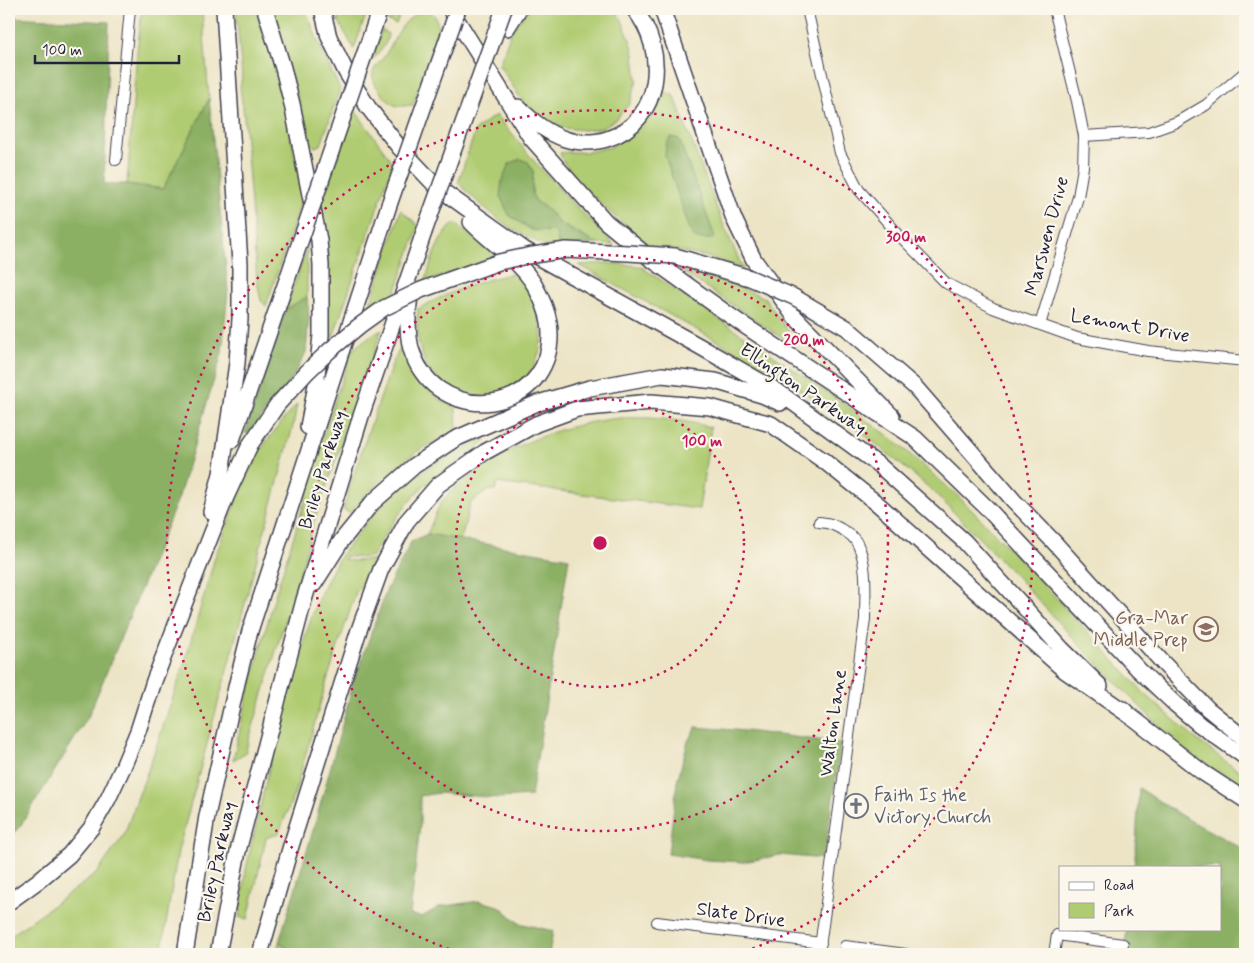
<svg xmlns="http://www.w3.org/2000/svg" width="1254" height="963" font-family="Mynerve,sans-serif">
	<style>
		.green { fill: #b0cc72; stroke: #697756 }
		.forest { fill: #8cb064; stroke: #576950 }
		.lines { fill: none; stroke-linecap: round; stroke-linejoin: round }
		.minor-casing { stroke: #403f50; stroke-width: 12 }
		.highway-casing { stroke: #403f50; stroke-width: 18 }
		.minor { stroke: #fff; stroke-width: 10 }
		.highway { stroke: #fff; stroke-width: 15 }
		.highway-bridge-casing { stroke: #403f50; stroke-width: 18; stroke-linecap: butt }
		.highway-bridge { stroke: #fff; stroke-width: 15 }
		.ring { fill: none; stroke: #c2185b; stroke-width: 2.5; stroke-dasharray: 2.5 5 }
		.labels { text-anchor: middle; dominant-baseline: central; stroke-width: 4.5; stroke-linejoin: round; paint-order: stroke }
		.street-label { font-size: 19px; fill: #22223b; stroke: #fbf7ec }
		.education-label { font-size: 19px; fill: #785e54; stroke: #fbf7ec; text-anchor: end }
		.worship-label { font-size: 19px; fill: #5b616d; stroke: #fbf7ec; text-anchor: start }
		.centre { fill: #c2185b; stroke: #fbf7ec; stroke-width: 2.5 }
		.ring-label { font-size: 15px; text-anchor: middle; font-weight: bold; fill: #c2185b; stroke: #fbf7ec; stroke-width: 4.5; stroke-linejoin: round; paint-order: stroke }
	</style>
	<rect width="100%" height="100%" fill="#fbf7ec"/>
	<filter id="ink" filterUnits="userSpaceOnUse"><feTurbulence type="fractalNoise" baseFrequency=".02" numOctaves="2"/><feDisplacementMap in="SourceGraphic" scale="10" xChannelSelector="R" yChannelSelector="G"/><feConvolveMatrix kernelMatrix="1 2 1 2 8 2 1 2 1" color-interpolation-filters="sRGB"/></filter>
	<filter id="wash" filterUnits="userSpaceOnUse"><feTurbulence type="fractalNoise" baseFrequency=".0096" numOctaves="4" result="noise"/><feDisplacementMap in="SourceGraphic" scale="20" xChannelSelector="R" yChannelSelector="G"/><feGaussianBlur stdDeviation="1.12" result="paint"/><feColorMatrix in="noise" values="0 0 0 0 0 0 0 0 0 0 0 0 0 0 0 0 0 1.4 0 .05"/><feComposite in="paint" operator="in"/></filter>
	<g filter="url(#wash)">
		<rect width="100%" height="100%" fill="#ece4c5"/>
		<path class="green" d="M142 9H202L209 99 163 189 127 184 137 52Z
			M236 9H255L273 60 282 94 303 197 266 306 261 301 257 281 244 116 240 87 242 77Z
			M270 9H305L325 58 340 89 321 145 315 147 308 142 299 103Z
			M334 9H368L354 49 339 22Z
			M389 9H402L396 24 385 20Z
			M528 9H614L622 20 633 48 637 80 630 103 616 119 602 128 584 130 556 127 540 120 529 111 499 65 511 32Z
			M428 10 435 16 439 28 413 105C408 105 402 107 397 106 388 104 370 82 373 73 374 67 380 62 384 57 395 40 404 13 428 10Z
			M382 30 388 34C388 44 378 54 371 61Z
			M664 92 674 95 721 219 743 269 708 257 648 245 605 208 575 179 563 161 560 153 569 152H588L611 147 631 132 656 97Z
			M354 109 393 163 335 331 333 337 327 335 320 208Z
			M496 115 534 161 564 194 614 245 597 244 559 223 550 212 536 201 532 195 533 171 509 215 532 230 556 231 559 246 547 247 509 227 480 204 458 183 476 129Z
			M401 210 419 226 393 299 366 316Z
			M455 223 496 257 425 282C432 261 436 238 455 223Z
			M307 247V297L286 309Z
			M608 263 640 266 814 383 890 437 958 496 1036 576 1144 693 1192 736 1229 764 1245 774V791L1230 783 1179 746 1077 643 1020 580 932 490 848 421 766 368 579 265Z
			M683 272 707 277 740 287 765 298 790 334 792 340 779 336Z
			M515 273 527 289 535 304 539 318 542 336 540 350 533 368 522 383 506 392 473 399 441 383 427 368 419 346 417 324 418 309C448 292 481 280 515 273Z
			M382 330 313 524 307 548 245 753 233 760 246 702 274 599 307 494 303 493 352 350 370 336Z
			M403 342 428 389 439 399 456 408 457 431C448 435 440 439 432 443 400 460 373 487 350 513L343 510 358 461 393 362Z
			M297 404 293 426 178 851 161 954H9V937L96 874 124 835 148 770 184 665 215 557 244 481 261 449 283 420Z
			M650 418 683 421 711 427 699 509 497 483 495 491 489 490 470 503 461 540 427 534C432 524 437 508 443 500 452 489 464 481 475 473 515 443 563 425 612 419 624 417 637 418 650 418Z
			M484 438 486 441 460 459 430 485 426 483C405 505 387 529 372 556 363 559 354 557 345 556L344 559 353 561 373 560 361 587 357 590 349 613 327 680 295 792 279 833 266 838 248 919 239 917 246 869 266 781 283 709 298 657 318 599 335 565 341 555 371 517 398 488 435 463Z
			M279 942 295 953V954H276Z"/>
		<path class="forest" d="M9 17 109 22 104 184H127L163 189 209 99 228 290 222 353 178 499 88 717 19 828 9 836Z
			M671 137 679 139 715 237 713 239H697L692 236 665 156 666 144Z
			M520 159 528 162 533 171 532 194 536 201 550 212 559 223 597 244 559 246 556 232 532 230 509 215 500 196 502 181 509 164Z
			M307 297 309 317 306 352 294 376 248 434 245 433 286 309Z
			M427 534 569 558 531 796 499 798 439 793 420 796V825L410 915 422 917 439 907 479 901 499 906 519 923 553 931 549 954H295V953L279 942 315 824 355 678 387 589 411 542Z
			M696 727 746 731 841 743 824 859 780 855 744 862 707 860 668 854 677 782 688 741Z
			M1139 788 1182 816 1245 850V954H1124L1127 929H1220V867H1134L1136 845Z"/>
	</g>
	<g filter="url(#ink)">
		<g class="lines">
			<defs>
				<path id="minor" d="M807 9 840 153 859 190 899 235 946 283 993 308 1077 338 1148 351 1245 361
					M1084 136 1149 132 1177 122 1206 105 1245 72
					M116 160 130 9
					M1040 325 1078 197 1083 167 1084 136 1077 101 1054 9
					M819 522C829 523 832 524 841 529 847 532 855 538 858 545 868 565 865 597 865 619L819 954
					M657 922 821 943
					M845 946 906 954
					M1054 954 1057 935 1123 944"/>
				<path id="highway" d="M265 9 283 68 292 104 319 240 321 265V335L316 385 308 427
					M322 9 329 37 346 72 368 107 399 147 437 187 525 250 699 346 777 391 880 466 964 541 1062 649 1100 686
					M450 9 531 138 606 222 651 259 739 322 915 438 987 508 1139 670 1175 704 1200 725 1245 757
					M662 9 734 219 754 260 795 317 892 416
					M507 28 519 9
					M518 107C532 121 547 133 565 139 577 143 595 143 607 139 663 121 668 50 634 9
					M411 288C408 309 406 328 411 349 416 365 425 379 439 389 455 400 472 405 492 402 533 396 555 362 549 322 547 310 541 297 535 286 520 260 492 244 471 222
					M232 440 278 306
					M221 474 237 363 240 319V264L224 9
					M211 512 223 466
					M1054 542 1164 664 1208 709 1245 739
					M314 584 342 540 372 503 414 466 455 439 535 404 590 388 662 375 715 381 762 395 780 403
					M1123 709 1129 715 1202 772 1245 800
					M9 902 38 881 69 855 92 827 108 799 123 767 138 731 154 681 226 497 250 445
					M185 954 207 816 237 683 250 631 390 202
					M218 954 238 851 304 600 361 416 424 232
					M260 954 290 849 359 630 381 569 407 521 438 485 485 452 536 424 577 409 651 402 710 407 771 424 824 461 879 505 1064 670 1129 715"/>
			</defs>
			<use href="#minor" class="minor-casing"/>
			<use href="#highway" class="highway-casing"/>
			<use href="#minor" class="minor"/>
			<use href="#highway" class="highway"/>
			<defs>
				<path id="highway-bridge" d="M390 202 458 9
					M424 232 504 9
					M278 306 380 9
					M250 445 277 405 307 372 329 351 359 326 384 308 421 290 499 262 527 256 566 250 628 253 675 256 750 278 794 297 847 328 915 387 1014 501 1054 542"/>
			</defs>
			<use href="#highway-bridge" class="highway-bridge-casing"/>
			<use href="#highway-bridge" class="highway-bridge"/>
		</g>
	</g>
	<g class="ring">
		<circle cx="600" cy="543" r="144"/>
		<circle cx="600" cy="543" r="288"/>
		<path d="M463 954A433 433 0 1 1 737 954"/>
	</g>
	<defs>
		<symbol id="school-ring" viewBox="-11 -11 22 22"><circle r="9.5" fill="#fbf7ec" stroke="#8d6e63" stroke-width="1.5"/><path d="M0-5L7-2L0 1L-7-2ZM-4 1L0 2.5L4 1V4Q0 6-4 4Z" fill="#8d6e63"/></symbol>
		<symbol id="church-ring" viewBox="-11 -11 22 22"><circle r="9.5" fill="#fbf7ec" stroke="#6b7280" stroke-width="1.5"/><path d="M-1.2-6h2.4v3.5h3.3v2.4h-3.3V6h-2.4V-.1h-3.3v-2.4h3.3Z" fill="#6b7280"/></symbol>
	</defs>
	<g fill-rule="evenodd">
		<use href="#school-ring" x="1192" y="615" width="28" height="28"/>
		<use href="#church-ring" x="842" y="792" width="28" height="28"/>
	</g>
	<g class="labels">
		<g class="street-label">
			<text transform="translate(1047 236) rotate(-75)">Marswen Drive</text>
			<text transform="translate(1130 326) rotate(10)">Lemont Drive</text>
			<text transform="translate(803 389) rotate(34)">Ellington Parkway</text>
			<text transform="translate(323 470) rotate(-73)">Briley Parkway</text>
			<text transform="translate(833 723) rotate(-82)">Walton Lane</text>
			<text transform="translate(217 862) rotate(-78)">Briley Parkway</text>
			<text transform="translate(741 915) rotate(8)">Slate Drive</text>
		</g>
		<g class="education-label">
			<text x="1188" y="618">Gra-Mar<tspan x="1188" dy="22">Middle Prep</tspan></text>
		</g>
		<g class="worship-label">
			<text x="874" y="795">Faith Is the<tspan x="874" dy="22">Victory Church</tspan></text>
		</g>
	</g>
	<circle cx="600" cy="543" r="8" class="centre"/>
	<g class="ring-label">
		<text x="906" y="242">300 m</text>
		<text x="804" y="345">200 m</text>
		<text x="702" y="446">100 m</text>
	</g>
	<rect width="1254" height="963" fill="none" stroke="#fbf7ec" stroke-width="30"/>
	<rect x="1059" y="866" width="162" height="65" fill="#fbf7ec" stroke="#a4a2a5"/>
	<rect x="1069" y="882" width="25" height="8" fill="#ffffff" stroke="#a4a2a5"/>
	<text x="1104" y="890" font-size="15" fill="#22223b">Road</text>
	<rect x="1069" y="903" width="25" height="15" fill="#b0cc72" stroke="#a4a2a5"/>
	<text x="1104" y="916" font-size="15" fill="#22223b">Park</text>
	<path d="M35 55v8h144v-8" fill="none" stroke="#22223b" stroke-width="2.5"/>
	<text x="42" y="55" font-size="15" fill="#22223b" stroke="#fbf7ec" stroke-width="4" paint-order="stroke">100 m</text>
</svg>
